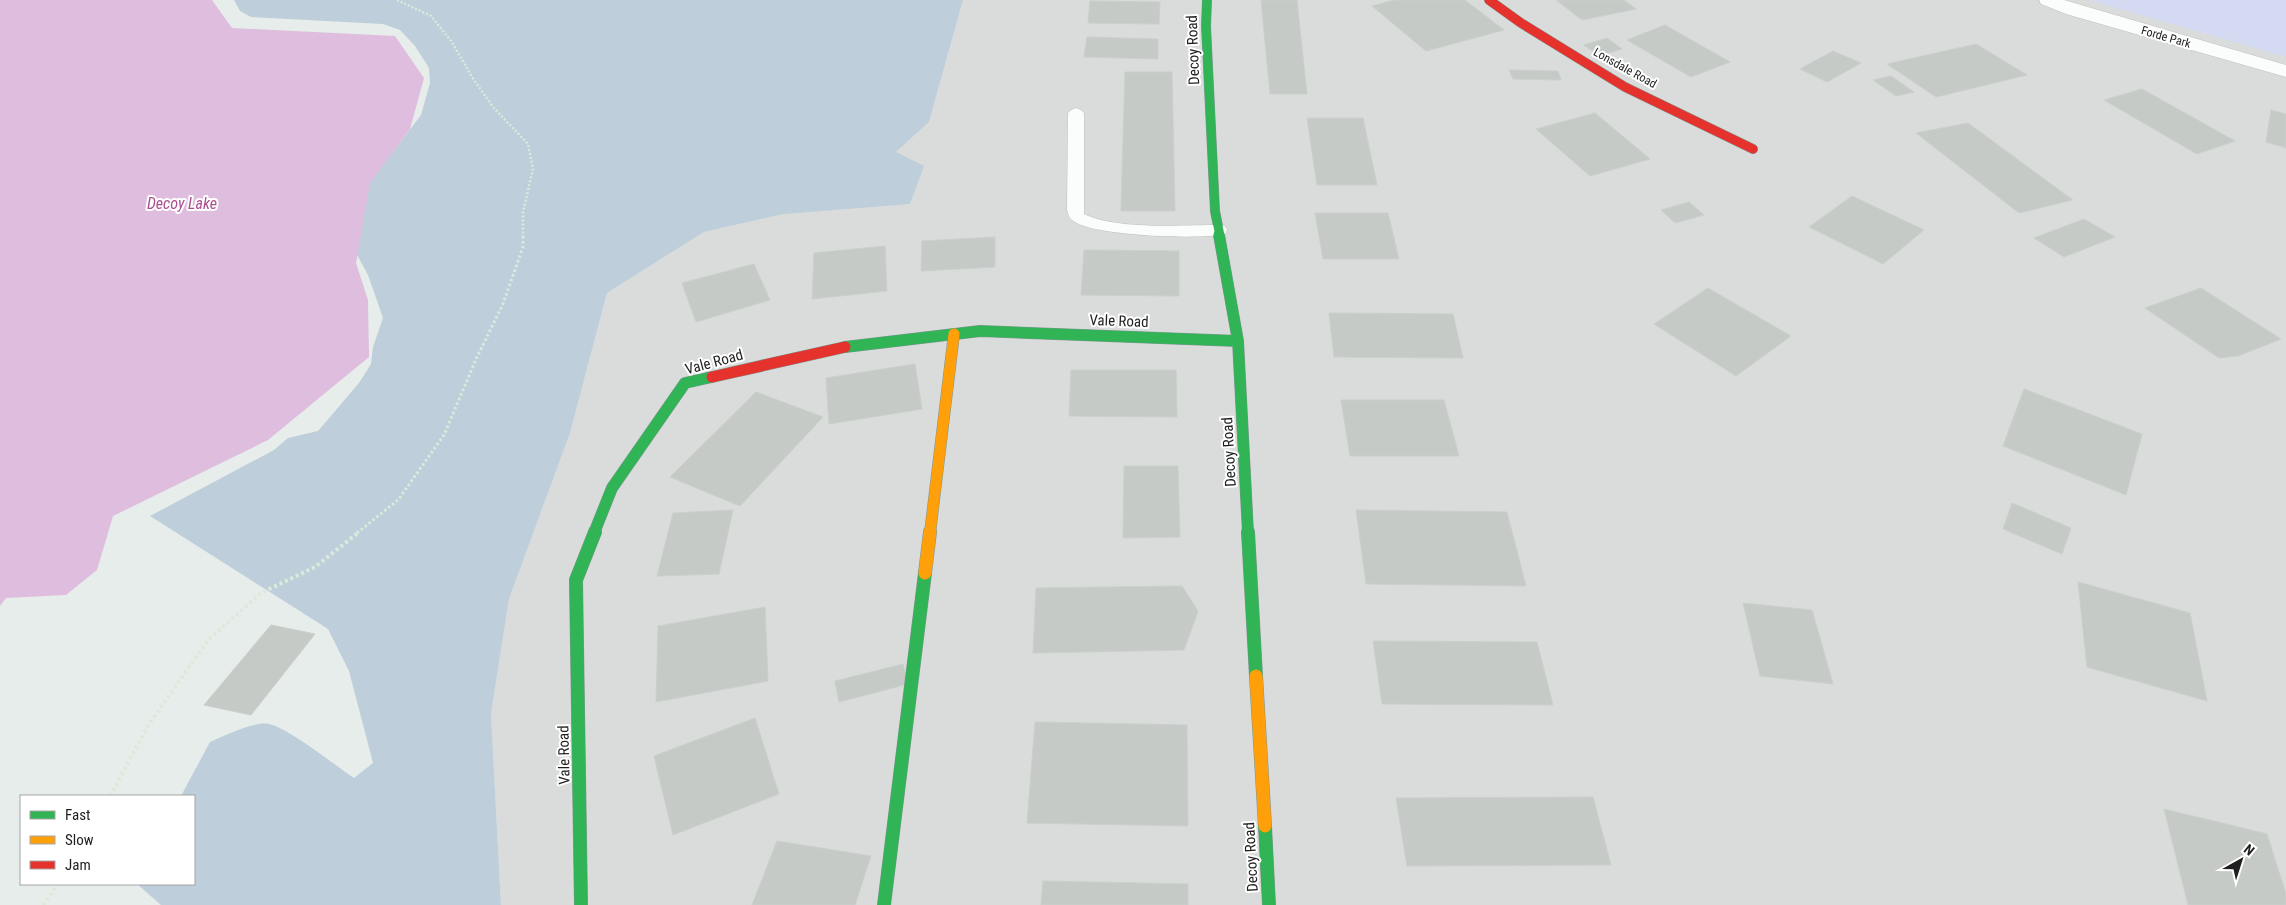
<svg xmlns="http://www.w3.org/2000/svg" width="2286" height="905" font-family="'Roboto Condensed',sans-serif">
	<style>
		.residential { fill: #d9dcda }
		.forest { fill: #beceda }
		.park { fill: #d4daf1 }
		.water { fill: #dfbdde }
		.building { fill: #c5cac7; stroke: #c9d0cb }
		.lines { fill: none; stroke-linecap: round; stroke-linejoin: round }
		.lane-casing { stroke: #bec0bf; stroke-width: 1 }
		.street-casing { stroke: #bec0bf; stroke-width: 1 }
		.fast-far2-casing { stroke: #809794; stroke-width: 10 }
		.fast-far1-casing { stroke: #809794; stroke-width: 12 }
		.fast-casing { stroke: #809794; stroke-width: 14 }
		.slow-far1-casing { stroke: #809794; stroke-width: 12 }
		.slow-casing { stroke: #809794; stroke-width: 14 }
		.jam-far1-casing { stroke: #809794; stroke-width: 10 }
		.jam-casing { stroke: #809794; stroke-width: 12 }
		.path-far2 { stroke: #dbeadb; stroke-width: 2.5; stroke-dasharray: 2 2; stroke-linecap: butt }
		.path-far1 { stroke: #dbeadb; stroke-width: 3; stroke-dasharray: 2.5 2.5; stroke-linecap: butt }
		.path { stroke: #dbeadb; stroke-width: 4; stroke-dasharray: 3 3; stroke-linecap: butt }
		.lane { fill: #fbfcfc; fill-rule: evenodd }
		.street { fill: #fbfcfc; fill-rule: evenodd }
		.fast-far2 { stroke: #30b455; stroke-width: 9 }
		.fast-far1 { stroke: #30b455; stroke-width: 11 }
		.fast { stroke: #30b455; stroke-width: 13 }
		.slow-far1 { stroke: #ff9f0a; stroke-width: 11 }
		.slow { stroke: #ff9f0a; stroke-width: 13 }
		.jam-far1 { stroke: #e5322d; stroke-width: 9 }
		.jam { stroke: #e5322d; stroke-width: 11 }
		.labels { text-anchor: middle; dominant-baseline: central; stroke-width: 4; stroke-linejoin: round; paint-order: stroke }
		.far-street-label { font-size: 12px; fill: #1f1f1f; stroke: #fff }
		.street-label { font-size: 15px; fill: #1f1f1f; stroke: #fff }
		.water-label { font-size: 16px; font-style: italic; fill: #ab4f8f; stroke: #fff }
	</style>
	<rect width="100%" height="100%" fill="#e7edea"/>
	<path class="residential" d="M963 0H2286V905H501L491 714 509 599 570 433 607 293 704 232 784 214 896 152 929 122Z"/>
	<path class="forest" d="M234 0H963L929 122 896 152 924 166 910 204 784 214 704 232 607 293 570 433 509 599 491 714 501 905H161L137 884H194V796H181L210 742C224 736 254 721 269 724 287 727 336 766 354 778L373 763 349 671 328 629 150 516 274 450 288 438 318 431 359 383 371 364 373 347 383 318 368 275 355 251 370 182 421 115 430 83 429 68 415 46 400 30 383 24 251 17 240 11Z"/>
	<path class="park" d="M2089 0H2286V57Z"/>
	<path class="water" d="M0 0H212L232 28 395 36 424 78 410 129 370 183 356 263 368 300 369 357 268 440 113 516 97 570 66 595 6 598 0 606Z"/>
	<path class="building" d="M1261 0H1297L1307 94H1270Z
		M1394 0H1465L1504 30 1426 51 1372 6Z
		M1556 0H1624L1636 9 1582 20Z
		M1090 1 1160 2 1159 24 1088 23Z
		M1665 25 1730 62 1691 77 1627 40Z
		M1087 37 1158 39V59L1084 57Z
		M1607 38 1622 49 1599 56 1584 45Z
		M1976 44 2027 75 1936 97 1887 64Z
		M1833 51 1861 63 1827 82 1800 69Z
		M1509 70 1558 71 1561 80 1513 79Z
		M1125 72H1172L1175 211H1121Z
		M1891 76 1914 92 1896 96 1873 80Z
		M2142 89 2235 141 2197 154 2104 100Z
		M2271 110 2286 114V148L2266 142Z
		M1595 113 1650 159 1590 176 1536 129Z
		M1307 118H1363L1377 185H1317Z
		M1968 123 2073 200 2019 213 1916 133Z
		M1852 196 1924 230 1883 264 1809 227Z
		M1689 202 1704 215 1675 223 1661 210Z
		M1315 213H1388L1399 259H1323Z
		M2084 219 2115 237 2064 257 2034 238Z
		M995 237V267L921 271 922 241Z
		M885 246 887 291 812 299 814 253Z
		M1084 250 1179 251V296L1081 295Z
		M754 264 770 300 696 322 682 283Z
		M1708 288 1791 336 1736 376 1654 324Z
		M2201 288 2281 339 2238 356 2219 358 2145 308Z
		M1329 313 1453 314 1463 358 1334 357Z
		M915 364 922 409 829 424 826 378Z
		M1071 370H1176L1177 417 1069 416Z
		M2024 389 2142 434 2126 495 2003 446Z
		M756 392 823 417 740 506 670 477Z
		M1341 400H1444L1459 456H1350Z
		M1124 466H1178L1180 537 1123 538Z
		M2012 503 2071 528 2062 554 2003 529Z
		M733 510 719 574 657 576 673 513Z
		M1356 510 1507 512 1526 586 1366 584Z
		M2078 582 2190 613 2207 701 2087 667Z
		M1182 586 1198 611 1184 650 1033 653 1036 588Z
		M1743 603 1812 610 1833 684 1760 676Z
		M765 607 768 681 656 702 658 626Z
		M271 625 315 634 251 715 204 705Z
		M1373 641 1537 642 1553 705 1382 704Z
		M903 664 908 684 839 702 835 681Z
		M755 718 779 794 673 835 654 756Z
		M1035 722 1187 725 1188 826 1027 823Z
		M1593 797 1611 865 1407 866 1396 798Z
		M2164 809 2267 834 2286 894V905H2188Z
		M777 841 871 856 855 905H752Z
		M1043 881 1188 884V905H1041Z"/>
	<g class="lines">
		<defs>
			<path id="lane" d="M1076 108 1081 110 1084 113V214C1116 230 1183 225 1219 225L1225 226 1227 230 1225 234C1201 240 1089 236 1072 220 1069 218 1068 213 1067 210L1068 113 1071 110Z"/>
			<path id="street" d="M2039 0H2064L2286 65V77L2066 14 2041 4Z"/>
			<path id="fast-far2" d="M1207 0 1206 26 1215 211 1220 236"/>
			<path id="fast-far1" d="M1219 235 1238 341 1248 533
				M845 347 980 331 1238 341
				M594 533 612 488 685 383 712 377"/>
			<path id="fast" d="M1248 532 1256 676
				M1265 826 1269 905
				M581 905 576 580 595 532
				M884 905 925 573"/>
			<path id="slow-far1" d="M930 533 954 334"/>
			<path id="slow" d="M925 573 930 532
				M1256 676 1265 826"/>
			<path id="jam-far1" d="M1489 0 1521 23 1625 87 1753 149"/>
			<path id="jam" d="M712 377 845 347"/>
		</defs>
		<use href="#lane" class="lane-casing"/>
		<use href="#street" class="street-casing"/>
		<use href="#fast-far2" class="fast-far2-casing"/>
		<use href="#fast-far1" class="fast-far1-casing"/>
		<use href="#fast" class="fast-casing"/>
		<use href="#slow-far1" class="slow-far1-casing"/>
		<use href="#slow" class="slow-casing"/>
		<use href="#jam-far1" class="jam-far1-casing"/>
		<use href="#jam" class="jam-casing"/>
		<path class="path-far2" d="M397 0 431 16 452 42 472 77 493 107 528 144 533 169 523 212V236"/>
		<path class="path-far1" d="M357 533 398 500 444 435 477 357 503 304 523 247V235"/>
		<path class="path" d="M110 796 149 724 208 640 261 593 315 567 359 532
			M43 905 58 884"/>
		<use href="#lane" class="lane"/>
		<use href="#street" class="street"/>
		<use href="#fast-far2" class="fast-far2"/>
		<use href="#fast-far1" class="fast-far1"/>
		<use href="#fast" class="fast"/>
		<use href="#slow-far1" class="slow-far1"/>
		<use href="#slow" class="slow"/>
		<use href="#jam-far1" class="jam-far1"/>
		<use href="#jam" class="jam"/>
	</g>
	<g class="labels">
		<g class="far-street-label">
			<text transform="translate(2166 37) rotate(16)">Forde Park</text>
			<text transform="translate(1625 68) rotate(29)">Lonsdale Road</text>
		</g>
		<g class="street-label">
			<text transform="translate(1193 50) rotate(-92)">Decoy Road</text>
			<text transform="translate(1119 321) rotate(2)">Vale Road</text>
			<text transform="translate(714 362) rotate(-15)">Vale Road</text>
			<text transform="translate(1229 452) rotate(-93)">Decoy Road</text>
			<text transform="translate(564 755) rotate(-91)">Vale Road</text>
			<text transform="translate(1251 857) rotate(-93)">Decoy Road</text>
		</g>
		<g class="water-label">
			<text x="182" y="203">Decoy Lake</text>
		</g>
	</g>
	<rect x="20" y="795" width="175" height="90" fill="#ffffff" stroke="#a5a5a5"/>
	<rect x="30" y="811" width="25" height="8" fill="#30b455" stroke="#a5a5a5"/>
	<text x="65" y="820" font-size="15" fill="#1f1f1f">Fast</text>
	<rect x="30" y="836" width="25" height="8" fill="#ff9f0a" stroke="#a5a5a5"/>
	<text x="65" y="845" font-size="15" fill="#1f1f1f">Slow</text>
	<rect x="30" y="861" width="25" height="8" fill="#e5322d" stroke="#a5a5a5"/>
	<text x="65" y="870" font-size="15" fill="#1f1f1f">Jam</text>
	<g transform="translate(2241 860) rotate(39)" stroke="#ffffff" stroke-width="4" paint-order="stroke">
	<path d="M0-4L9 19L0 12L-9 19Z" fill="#1f1f1f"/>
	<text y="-8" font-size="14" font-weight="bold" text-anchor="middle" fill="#1f1f1f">N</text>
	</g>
</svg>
